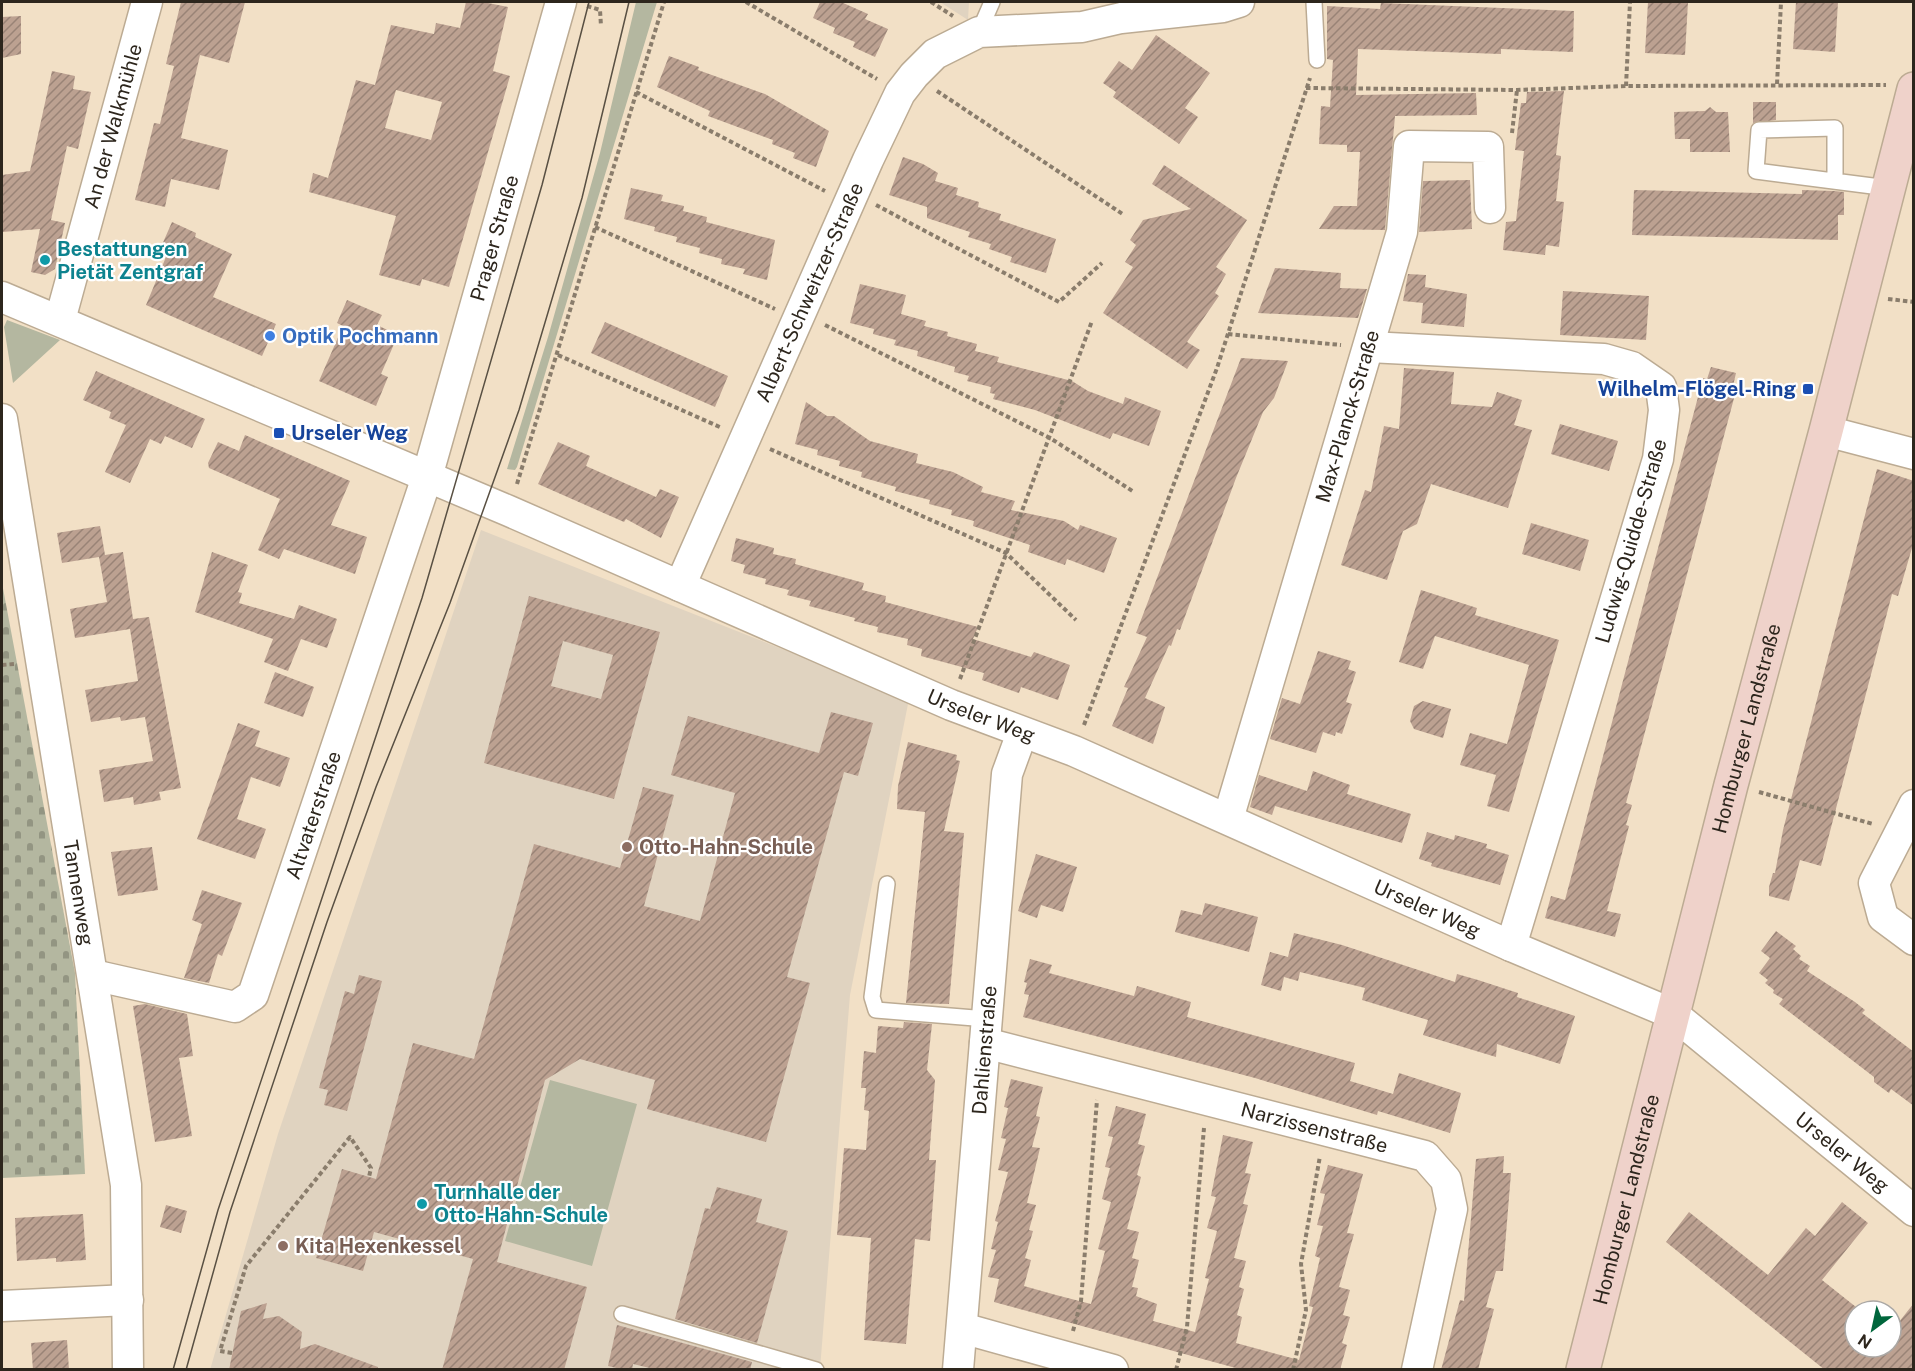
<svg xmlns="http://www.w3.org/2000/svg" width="1915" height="1371" font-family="'Public Sans',sans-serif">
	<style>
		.education { fill: #e0d3c0 }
		.grass { fill: #b4b7a0 }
		.cemetery { fill: url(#cemetery-stones) }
		.building { fill: url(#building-hatch); fill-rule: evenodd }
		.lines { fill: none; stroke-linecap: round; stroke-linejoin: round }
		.lane-casing { stroke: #bcab93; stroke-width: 18 }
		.street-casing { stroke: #bcab93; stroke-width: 33 }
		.secondary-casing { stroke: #bcab93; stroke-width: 36 }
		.path { stroke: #8a7d6c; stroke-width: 4; stroke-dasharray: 4.5 3; stroke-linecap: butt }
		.lane { stroke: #fff; stroke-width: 15 }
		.street { stroke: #fff; stroke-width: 30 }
		.secondary { stroke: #efd2ca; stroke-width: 33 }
		.tram { stroke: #595043; stroke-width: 1.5 }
		.culture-dot { fill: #0f9aa8; stroke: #fff; stroke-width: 2 }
		.shop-dot { fill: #3f7fe0; stroke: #fff; stroke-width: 2 }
		.transit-dot { fill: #1a4fb4; stroke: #fff; stroke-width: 2 }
		.education-dot { fill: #8d6e63; stroke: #fff; stroke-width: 2 }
		.labels { text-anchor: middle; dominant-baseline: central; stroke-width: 4.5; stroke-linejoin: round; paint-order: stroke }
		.street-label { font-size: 20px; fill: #2d261d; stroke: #fff }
		.culture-label { font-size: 20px; font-weight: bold; fill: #0d838f; stroke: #fff; text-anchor: start }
		.shop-label { font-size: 20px; font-weight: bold; fill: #366cbe; stroke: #fff; text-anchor: start }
		.transit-label { font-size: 20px; font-weight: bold; fill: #164399; stroke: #fff; text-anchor: end }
		.education-label { font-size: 20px; font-weight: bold; fill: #785e54; stroke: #fff; text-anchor: start }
	</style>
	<defs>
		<pattern id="cemetery-stones" width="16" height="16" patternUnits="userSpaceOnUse" patternTransform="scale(1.5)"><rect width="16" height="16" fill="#b4b7a0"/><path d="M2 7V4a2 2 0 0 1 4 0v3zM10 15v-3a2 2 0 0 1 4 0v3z" fill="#939582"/></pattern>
		<pattern id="building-hatch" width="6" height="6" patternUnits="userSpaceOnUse" patternTransform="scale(1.5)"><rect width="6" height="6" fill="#bca191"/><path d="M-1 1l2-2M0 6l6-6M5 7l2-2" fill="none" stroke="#998376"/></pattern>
	</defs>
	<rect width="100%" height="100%" fill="#f2e0c6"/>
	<path class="education" d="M940 2H969L968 20Z
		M481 530 909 699 850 995 820 1369 210 1370 278 1134Z"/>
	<path class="grass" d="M636 2H657L517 467 515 470 507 469 548 337 600 153Z
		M7 320 60 340 13 383 4 327Z
		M550 1080 637 1104 592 1266 505 1241Z"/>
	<path class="cemetery" d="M2 583 75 973 85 1174 2 1178Z"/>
	<path class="building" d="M181 2H245L229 63 200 55 181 138 228 150 219 190 171 179 165 207 135 200 154 123 160 124 174 66 166 64Z
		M466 2H483L508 7 493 71 510 76 449 287 422 279 420 286 379 275 396 216 309 192 313 173 328 178 356 80 375 85 391 25 434 34 436 23 460 28ZM396 90 442 102 431 140 385 128Z
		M820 2H841L868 14 865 19 888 29 875 57 853 47 855 42 833 33 835 28 813 18Z
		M1648 2H1688L1685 55 1645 53Z
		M1796 2H1838L1835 52 1793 49Z
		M1381 3 1574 11 1573 52 1501 49V54L1358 49 1356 95 1476 93 1477 115 1395 116 1385 230 1319 229 1334 206H1357L1360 152H1347V145L1319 144 1321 106 1330 107 1333 60 1327 59V6L1380 9Z
		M21 16V54L2 58V17Z
		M1156 35 1210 73 1185 108 1198 117 1179 144 1113 97 1116 92 1103 83 1119 61 1132 70Z
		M669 56 699 67 698 70 765 94 829 131 816 167 793 158 795 153 772 144 773 140 708 116 710 111 657 87Z
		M52 71 75 76 73 89 91 92 78 149 67 146 51 220 65 223 55 269 45 275 31 272 40 229 2 232V175L30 171Z
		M1564 91 1556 155 1561 156 1556 201 1564 202 1559 247 1546 245 1545 255 1503 250 1506 222 1516 221 1524 151 1515 150 1521 103H1526L1527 92Z
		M1753 102H1776V120L1753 123Z
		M1710 107 1716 112H1728L1730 152H1690V139H1675L1674 112 1705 111Z
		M903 157 923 164 938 173 935 181 958 188 956 195 979 202 978 207 1001 214 999 220 1056 239 1046 273 1010 262 1012 257 989 249 991 244 968 237 970 232 927 218V207L889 195Z
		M1164 165 1247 220 1216 267 1226 274 1215 293 1219 296 1187 342 1200 350 1187 369 1103 313 1133 267 1125 262 1136 245 1130 240 1143 220 1191 209 1152 184Z
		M1470 180 1472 229 1419 232 1423 181Z
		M631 188 663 195 661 201 684 206 683 211 707 217 706 222 775 240 767 280 743 274 745 269 721 264 722 259 699 253 700 248 676 242 677 237 654 231 655 227 624 219Z
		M1634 190 1802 194V190L1834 191 1844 192V215H1838V240L1632 235Z
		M172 222 196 233 195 237 232 254 213 297 276 324 262 356 146 305 166 257 158 254Z
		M1275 268 1341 273 1340 288 1367 289 1358 318 1258 313Z
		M1408 274 1426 275 1425 287 1467 294 1464 327 1421 323 1423 303 1403 301Z
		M860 284 906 295 901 314 926 321 924 326 948 332 947 336 977 344 975 351 999 357 997 362 1072 381 1088 391 1123 404 1125 397 1161 411 1149 446 1113 433 1110 439 1035 410 993 399 995 394 990 393 991 387 967 381 969 376 954 372 955 367 917 356 918 351 894 345 896 340 873 334 874 329 850 323Z
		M1563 291 1649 296 1646 340 1560 335Z
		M347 300 382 315 377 325 398 335 381 374 388 377 376 406 319 381 343 326 337 323Z
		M605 322 728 376 715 407 591 353Z
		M1241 358 1288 361 1274 398 1263 412 1236 478 1180 630 1177 629 1171 646 1169 645 1145 698 1165 707 1153 744 1112 726 1128 688 1124 687 1147 637 1136 633Z
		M1711 367 1736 373 1733 386 1737 387 1626 803 1632 805 1626 825 1629 826 1607 911 1621 914 1615 937 1545 918 1551 896 1565 900 1703 378 1707 379Z
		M1404 368 1454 372 1451 404 1492 407 1497 392 1522 400 1514 425 1532 430 1508 508 1431 484 1417 524 1403 531 1387 580 1341 565 1365 490 1371 492 1384 426 1399 429Z
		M96 371 205 419 192 448 165 436 161 444 150 439 130 483 105 472 126 425 109 418 111 412 83 400Z
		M806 402 827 416H834L870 441 918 454 916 463 953 472 983 487 981 492 1015 501 1011 510 1064 521 1078 530 1080 525 1117 538 1104 573 1067 559 1065 565 1028 552 1030 545 973 526 974 521 951 515 952 510 929 504 930 500 895 491 896 487 861 477 862 472 839 466 840 461 817 455 818 450 795 444Z
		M1560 424 1618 441 1609 471 1551 454Z
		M245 435 350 481 331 525 367 537 355 574 284 549 279 559 258 550 280 499 209 468 208 463 218 442 239 451Z
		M558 442 590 456 586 466 604 474 656 497 660 489 679 497 661 538 626 519 624 522 538 484Z
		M1877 469 1914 481V541L1898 596 1892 594 1821 866 1800 860 1789 901 1769 896V887L1773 873H1775L1783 830Z
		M1531 523 1589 540 1580 571 1522 554Z
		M100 526 105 555 123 552 133 619 149 617 181 788 159 792 161 800 134 805 133 797 104 802 99 770 153 761 145 717 121 721 120 717 91 722 85 690 138 681 130 629 75 638 70 609 107 602 99 557 62 563 57 533Z
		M736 538 774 548 773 554 796 559 795 564 864 583 862 590 886 596 885 602 978 627 973 639 1031 657 1034 652 1070 665 1058 700 1021 687 1019 693 982 680 984 673 921 656 922 649 907 645 908 639 877 632 878 627 854 621 855 618 809 606 811 601 787 595 789 590 765 584 766 579 743 573 745 565 731 561Z
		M212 552 248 565 238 592 242 593 239 603 294 619 299 605 337 619 327 648 301 639 288 671 264 662 273 639 195 612Z
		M1421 590 1477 608 1475 615 1559 640 1509 812 1487 806 1496 775 1460 765 1470 733 1507 744 1529 665 1435 636 1423 669 1399 662Z
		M529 596 660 632 614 799 484 763ZM563 641 613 655 601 699 551 686Z
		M1318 651 1351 661 1348 669 1356 672 1346 702 1352 704 1342 734 1336 732 1335 736 1323 732 1316 753 1270 739 1282 698 1300 704Z
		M275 672 314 687 303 717 264 703Z
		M1423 701 1451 709 1443 738 1414 729 1410 721 1414 706Z
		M831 712 873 723 858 776 844 772 787 977 810 983 766 1142 647 1109 655 1080 580 1059 545 1080 497 1262 587 1287 564 1370H442L473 1259 374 1232 363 1271 316 1258 342 1169 376 1179 413 1043 474 1059 534 844 620 868 643 787 674 795 644 906 700 921 735 793 671 775 688 716 819 753Z
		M238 723 260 731 255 746 290 758 280 787 251 777 237 819 266 829 255 859 197 839Z
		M908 742 957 755 956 760 960 761 944 831 964 833 949 1004 906 1003 925 812 897 809 898 786Z
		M1313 771 1350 785 1347 794 1411 814 1402 843 1275 806 1272 815 1250 807 1259 775 1307 791Z
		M1427 832 1454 840 1455 835 1487 844 1486 848 1509 855 1500 885 1431 866 1432 863 1419 859Z
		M152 847 158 890 118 896 111 852Z
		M1036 854 1077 867 1063 912 1041 905 1037 918 1018 911Z
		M202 890 242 903 222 956 218 954 209 983 184 978 202 924 192 920Z
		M1205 903 1258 917 1249 952 1175 932 1181 910 1202 915Z
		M1776 931 1796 946 1793 949 1801 956 1799 959 1810 966 1807 971 1855 1002 1865 1010 1862 1013 1914 1052V1106L1891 1089 1889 1093 1874 1082V1077L1779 1004 1783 999 1773 993 1774 990 1765 983 1768 980 1759 973 1770 958 1761 951Z
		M1294 933 1342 945 1455 982 1457 974 1478 980 1518 993 1517 997 1575 1016 1560 1064 1497 1044 1496 1057 1423 1035 1428 1020 1362 1000 1365 988 1300 972 1298 981 1284 977 1281 991 1261 985 1270 952 1288 957Z
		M1030 959 1052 965 1049 973 1134 996 1137 986 1191 1002 1187 1017 1355 1063 1350 1081 1393 1094 1399 1073 1461 1093 1450 1133 1378 1111 1377 1115 1255 1078 1023 1017 1029 995 1024 994 1027 983 1024 982Z
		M359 975 382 981 347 1111 324 1105 328 1090 319 1088 345 991 354 994Z
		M145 1004 187 1014 193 1056 179 1058 192 1136 155 1142 133 1006Z
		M904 1022 932 1024 927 1070 935 1080 929 1160H936L930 1241 915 1239 906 1344 864 1340 871 1238 837 1235 844 1148 866 1150 869 1111 864 1110 866 1088H861L864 1051 876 1053 878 1026 903 1028Z
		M1011 1079 1043 1087 1036 1116 1040 1117 1032 1147 1040 1148 1027 1203 1036 1205 1029 1230 1033 1231 1025 1258 1031 1260 1024 1286 1056 1295 1091 1304 1105 1251 1098 1249 1111 1202 1102 1199 1110 1168 1105 1167 1113 1137 1108 1136 1116 1106 1146 1114 1138 1144 1145 1146 1137 1175 1141 1177 1127 1229 1139 1232 1132 1258 1139 1260 1132 1287 1138 1288 1136 1296 1157 1304 1153 1321 1195 1332 1209 1279 1205 1278 1217 1231 1207 1228 1216 1197 1211 1196 1223 1135 1253 1142 1245 1173 1251 1174 1243 1204 1248 1205 1234 1258 1246 1261 1239 1287 1244 1289 1237 1315 1242 1317 1236 1343 1299 1360 1313 1307 1309 1306 1320 1258 1315 1256 1323 1226 1317 1225 1325 1194 1320 1193 1328 1165 1363 1174 1347 1233 1354 1234 1339 1287 1350 1290 1343 1315 1350 1317 1342 1343 1347 1345 1340 1370H1243L994 1302 999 1279 988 1277 996 1250 991 1249 998 1222 995 1221 1008 1172 998 1170 1006 1139 1001 1138 1008 1108 1004 1107Z
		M1504 1156 1503 1173H1511L1503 1271H1496L1486 1307 1494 1309 1478 1370H1441L1460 1300 1464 1301 1476 1159Z
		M717 1187 762 1199 756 1222 788 1231 757 1343 675 1319 705 1208 710 1209Z
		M1842 1202 1868 1223 1822 1280 1861 1311H1855V1347H1891V1332L1914 1303V1370H1825L1666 1242 1689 1212 1768 1275 1806 1228 1815 1236Z
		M166 1205 187 1211 181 1233 160 1227Z
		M83 1214 86 1260 56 1262V1258L17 1261 15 1218Z
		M267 1303 263 1319 279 1316 302 1332 300 1349 315 1344 378 1367 377 1370H229L241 1311Z
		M617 1325 752 1362 750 1370H658L633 1364 632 1370H625L608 1366Z
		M67 1340 69 1370H33L31 1343Z"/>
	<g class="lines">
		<defs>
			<path id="lane" d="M1314 2 1317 60
				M979 32 992 2
				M1835 181V128L1759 130 1756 171 1888 188
				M887 884 872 997 876 1010 987 1019
				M622 1314 816 1370"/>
			<g id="street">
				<path id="s1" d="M2 297 509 511 951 705 1074 751 1511 946 1673 1014 1914 1211"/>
				<path id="s2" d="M60 320 147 2"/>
				<path d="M1369 347 1604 359 1632 367 1661 387 1664 410 1658 459 1511 946"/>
				<path id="s3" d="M2 419 126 1185 128 1370"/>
				<path d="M1826 431 1914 454"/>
				<path id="s4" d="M680 586 868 160 900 93 914 75 935 54 979 32 1082 27 1121 18 1223 7 1239 2"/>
				<path d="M1914 805 1874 883 1883 917 1914 940"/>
				<path id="s5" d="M1228 819 1402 232 1409 146 1488 147 1490 208"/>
				<path id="s6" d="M93 975 235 1007 253 995 427 477 561 2"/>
				<path id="s7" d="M985 1043 1425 1156 1446 1180 1452 1209 1417 1370"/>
				<path d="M2 1306 128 1300"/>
				<path d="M962 1328 1113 1370"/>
				<path id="s8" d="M958 1370 1007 774 1022 733"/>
			</g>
			<g id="secondary">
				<path id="s9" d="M1583 1370 1731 785 1826 431 1914 89"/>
			</g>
		</defs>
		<use href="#lane" class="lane-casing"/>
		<use href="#street" class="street-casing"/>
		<use href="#secondary" class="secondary-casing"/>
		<path class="path" d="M746 2 877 79
			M931 2 953 16
			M587 6 600 10 601 26
			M1777 84 1781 2
			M1626 86 1630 2
			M1306 88 1517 90 1626 86 1886 85
			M937 91 1124 215
			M636 92 825 191
			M1512 133 1517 90
			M876 205 1059 302 1102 263
			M595 227 775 309
			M1888 299 1914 302
			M825 325 1050 438 1134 492
			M1228 334 1341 345
			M558 355 722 428
			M770 449 1006 553 1076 620
			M517 484 664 2
			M2 665 14 664
			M960 679 1092 321
			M1084 725 1217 368 1310 78
			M1759 792 1873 824
			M1073 1331 1081 1301 1097 1100
			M232 1353 220 1351 246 1266 350 1137 371 1168 369 1177
			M1176 1370 1187 1327 1204 1128
			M1293 1370 1306 1310 1301 1264 1320 1156"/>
		<use href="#lane" class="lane"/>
		<use href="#street" class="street"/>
		<use href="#secondary" class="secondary"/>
		<path class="tram" d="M173 1370 218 1210 422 598 542 185 589 2
			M186 1370 230 1212 327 922 376 787 450 603 519 410 582 198 629 2"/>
	</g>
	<g class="culture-dot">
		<circle cx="45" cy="260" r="6"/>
		<circle cx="422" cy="1204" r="6"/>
	</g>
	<circle class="shop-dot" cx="270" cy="336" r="6"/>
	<g class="transit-dot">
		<rect x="1802" y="383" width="12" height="12" rx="3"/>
		<rect x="273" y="427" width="12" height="12" rx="3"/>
	</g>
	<g class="education-dot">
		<circle cx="627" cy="847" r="6"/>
		<circle cx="283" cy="1246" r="6"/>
	</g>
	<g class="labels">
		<g class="street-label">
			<text stroke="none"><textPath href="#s2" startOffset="201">An der Walkmühle</textPath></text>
			<text stroke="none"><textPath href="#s6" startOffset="962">Prager Straße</textPath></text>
			<text stroke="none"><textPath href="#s4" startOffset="321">Albert-Schweitzer-Straße</textPath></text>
			<text stroke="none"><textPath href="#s5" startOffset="420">Max-Planck-Straße</textPath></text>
			<text transform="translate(1631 541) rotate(-74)">Ludwig-Quidde-Straße</text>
			<text stroke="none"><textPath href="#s1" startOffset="1065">Urseler Weg</textPath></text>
			<text stroke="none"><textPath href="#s9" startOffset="662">Homburger Landstraße</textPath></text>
			<text stroke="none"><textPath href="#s6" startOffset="357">Altvaterstraße</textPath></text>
			<text stroke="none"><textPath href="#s3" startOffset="480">Tannenweg</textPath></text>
			<text stroke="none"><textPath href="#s1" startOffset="1551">Urseler Weg</textPath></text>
			<text stroke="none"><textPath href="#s8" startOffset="321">Dahlienstraße</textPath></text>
			<text stroke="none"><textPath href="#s7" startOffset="340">Narzissenstraße</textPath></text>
			<text stroke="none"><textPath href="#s1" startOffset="2037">Urseler Weg</textPath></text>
			<text stroke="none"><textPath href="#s9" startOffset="176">Homburger Landstraße</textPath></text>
		</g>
		<g class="culture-label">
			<text x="57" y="249">Bestattungen<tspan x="57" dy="23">Pietät Zentgraf</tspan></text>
			<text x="434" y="1192">Turnhalle der<tspan x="434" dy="23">Otto-Hahn-Schule</tspan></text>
		</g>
		<g class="shop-label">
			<text x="282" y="336">Optik Pochmann</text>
		</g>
		<g class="transit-label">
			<text x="1796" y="389">Wilhelm-Flögel-Ring</text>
			<text x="291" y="433" text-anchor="start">Urseler Weg</text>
		</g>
		<g class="education-label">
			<text x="639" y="847">Otto-Hahn-Schule</text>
			<text x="295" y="1246">Kita Hexenkessel</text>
		</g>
	</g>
	<rect width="1915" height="1371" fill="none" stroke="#2d261d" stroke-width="6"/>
	<g transform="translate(1873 1329) rotate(213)"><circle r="28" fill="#ffffff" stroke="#aba8a5" stroke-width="1.5"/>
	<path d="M0-4.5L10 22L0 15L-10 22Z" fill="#00663c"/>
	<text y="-9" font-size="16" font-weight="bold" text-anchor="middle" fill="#2d261d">N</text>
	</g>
</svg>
